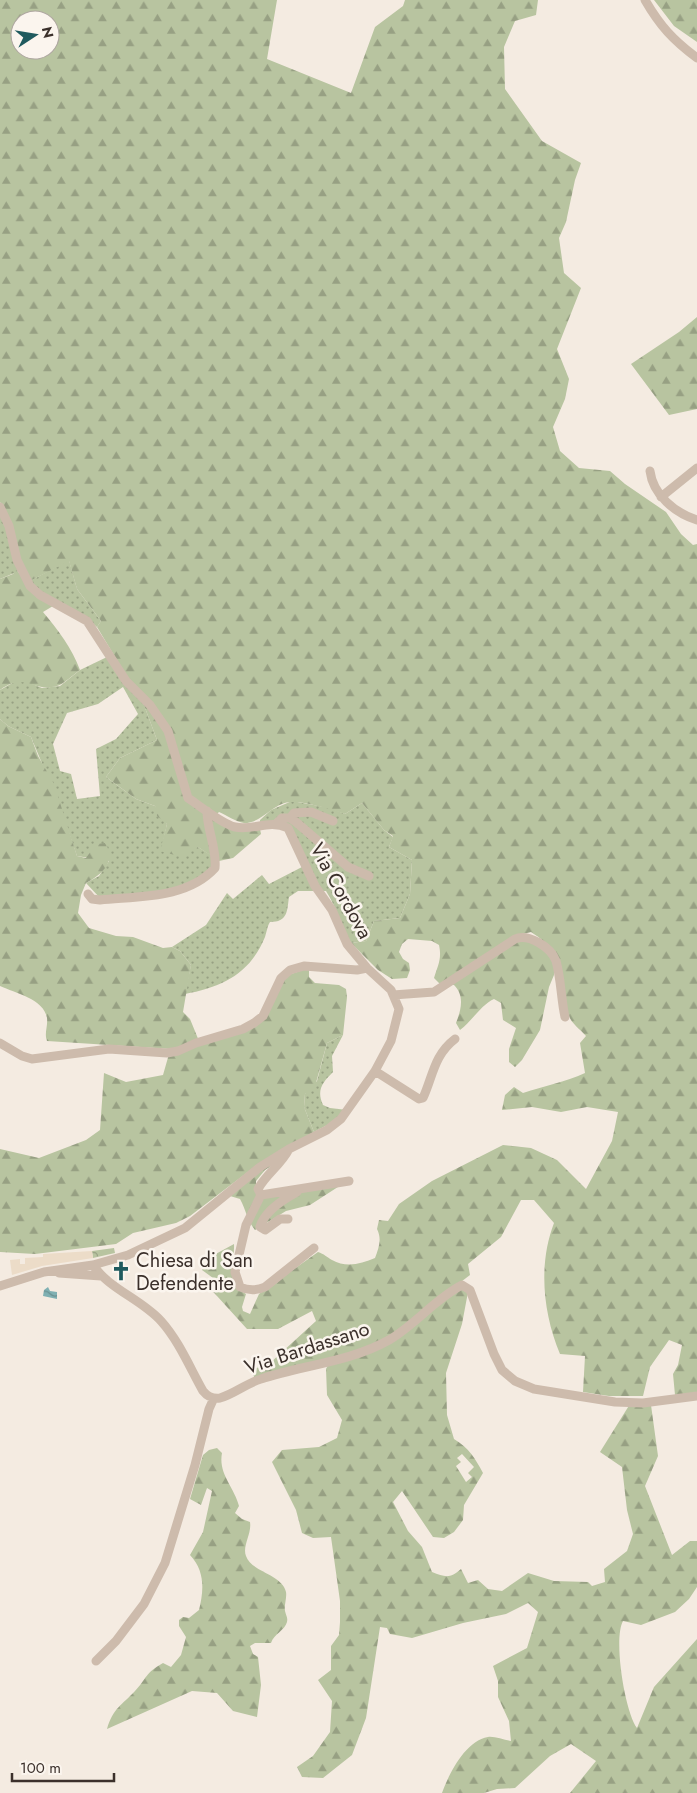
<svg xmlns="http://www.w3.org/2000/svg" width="697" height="1793" font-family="Jost,sans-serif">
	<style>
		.grass { fill: url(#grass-dots); fill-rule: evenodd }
		.forest { fill: url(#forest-firs); fill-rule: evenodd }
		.park { fill: url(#park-crowns) }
		.plaza { fill: #ecdcc8 }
		.water { fill: url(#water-waves) }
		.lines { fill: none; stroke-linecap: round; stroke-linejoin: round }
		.minor { stroke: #cdbbac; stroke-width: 9 }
		.labels { text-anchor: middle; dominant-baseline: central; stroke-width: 5; stroke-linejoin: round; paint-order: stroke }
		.street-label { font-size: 20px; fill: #3b302b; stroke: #fbf5ee }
		.poi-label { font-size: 20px; fill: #3b302b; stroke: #fbf5ee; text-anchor: start }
	</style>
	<defs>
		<pattern id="grass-dots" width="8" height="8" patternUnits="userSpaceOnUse" patternTransform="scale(1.25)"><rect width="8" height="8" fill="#b8c4a0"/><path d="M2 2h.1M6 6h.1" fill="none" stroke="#97a083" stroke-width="1.8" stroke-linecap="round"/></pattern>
		<pattern id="forest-firs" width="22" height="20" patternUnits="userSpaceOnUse" patternTransform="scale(1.25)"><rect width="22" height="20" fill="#b8c4a0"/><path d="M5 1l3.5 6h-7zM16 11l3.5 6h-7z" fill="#97a083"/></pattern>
		<pattern id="park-crowns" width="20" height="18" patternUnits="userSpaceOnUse" patternTransform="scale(1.25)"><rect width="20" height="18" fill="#b8c4a0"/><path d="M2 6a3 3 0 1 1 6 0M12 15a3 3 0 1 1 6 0" fill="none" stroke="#97a083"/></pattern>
		<pattern id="water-waves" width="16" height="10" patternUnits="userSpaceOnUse" patternTransform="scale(1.25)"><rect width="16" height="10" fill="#7fb0b2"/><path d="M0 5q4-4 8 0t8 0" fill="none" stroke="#699091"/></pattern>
	</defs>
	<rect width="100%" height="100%" fill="#f4ebe1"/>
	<path class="grass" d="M0 509 19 571 0 579Z
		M69 560 77 589 101 621 97 627C77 609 48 602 30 581Z
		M107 657 144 705 157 740 120 758 106 777 136 799 155 806 167 824 161 851 198 847 214 857V868L184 888 100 898 86 883 99 876 109 861 77 856 59 804 31 737 8 726 0 719V690L16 681H25L42 688 60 686 80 670ZM123 687 138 714 116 739 96 749 100 796 77 799 71 774 60 771 53 744 67 713 98 704Z
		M292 801 330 808 345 814 362 803 384 830 393 837 389 847 412 860 410 894 400 918 374 921 366 941 351 943C341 926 337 908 326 891H320L290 827 260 823V820L271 810Z
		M302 867 314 891H298L289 897C287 911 288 922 270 922 267 927 267 931 265 937 250 974 222 987 185 994L191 965 180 951 172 947 206 925 227 893 233 899 262 875 269 884Z
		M343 1035 332 1056 333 1072C323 1082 316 1090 323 1105L330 1108 347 1110 335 1121 314 1132 304 1107 305 1094 317 1081 327 1043Z"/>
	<path class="forest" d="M0 0H277L267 59 351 93 375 27 403 6 405 0H538L536 15 515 21 504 47 505 89 542 141 581 163 575 180 566 222 559 238 564 273 581 288 557 349 569 379 565 399 553 427 560 451 579 468 610 471 625 484 666 512 681 534 693 545 697 544V1393L675 1395 673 1374 678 1365 682 1345 669 1340 650 1367 643 1396H609L583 1392 585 1356 560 1354C543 1313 538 1265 554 1223L534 1200H521L501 1237 468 1264 470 1275 386 1339 352 1353 255 1379 251 1370 270 1363 316 1321 312 1311 278 1329H247L207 1285 213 1278 202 1270 212 1256 234 1244C235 1264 224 1282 246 1294L242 1307 243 1311 250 1314 259 1294 318 1252C324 1254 327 1257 332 1260 346 1268 361 1264 375 1258 379 1247 382 1239 377 1229L379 1220 388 1221 399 1204 432 1181 503 1145 531 1148 557 1160 586 1189 612 1141 618 1112 587 1107 561 1112 532 1107 502 1110 505 1095 514 1087 523 1093C544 1086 565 1082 585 1073L580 1043 586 1036C581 1030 571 1023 569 1016 556 978 572 958 531 932L523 934 440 984 434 978C438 965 442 959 439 945L432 941 408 939 402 944 399 952 403 959 409 963 410 970 407 978 392 979 378 970 351 943 366 941 374 921 400 918 410 894 412 860 389 847 393 836 384 830 362 803 345 814C334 810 303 801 292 802 273 802 263 823 244 823 236 822 226 815 219 812L213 818 260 829 261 834 233 858 219 861 198 847 182 857 160 851 167 824 157 816 155 806 136 799 106 777 120 758 157 740 144 705 97 627 101 621 77 589 69 561 30 581 23 568 12 526 0 502ZM20 20H50V50H20Z
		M654 0H697V42L674 26Z
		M697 317V409L669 415 631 364 679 332Z
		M16 570 53 606 43 612C58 630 72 648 80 670 74 674 64 684 57 686 32 693 26 671 0 690V579L13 574Z
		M0 719 8 726 31 737 38 756 54 784 77 856 86 858 96 844 105 843C117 861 102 875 86 883L81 895 78 913 89 928 116 936 133 937 163 948 172 947 180 951 191 965 183 1012 190 1019 199 1041 171 1049 47 1041C44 1033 48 1027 47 1018 44 999 15 993 0 986Z
		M523 938 536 944 554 960V975L549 987 540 1030 522 1060 515 1067 509 1062V1049L516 1028 503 1020 501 1003 494 999C481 1005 472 1021 460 1030L456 1023C461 1010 465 996 454 985H449Z
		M309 968V977L315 983 339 985 346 989 347 997 343 1035 327 1043 314 1090 305 1094 304 1107 314 1132 257 1165 190 1216 176 1223 133 1233 116 1244 35 1254 0 1252V1149L39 1158 86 1140 100 1130 104 1073 126 1082 163 1075 169 1054 255 1024 285 976Z
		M280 1160 265 1170 256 1181V1193L341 1185 310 1205 286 1211 255 1230C247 1220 246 1210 240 1199L230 1196 260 1169Z
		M463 1287 468 1292 462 1324 446 1373 447 1415 454 1439C469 1448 475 1458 483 1473L464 1505 463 1520 454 1532 444 1538 433 1537 402 1491 393 1502 408 1531 422 1547 432 1572C445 1577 450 1579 461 1569L468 1583 478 1580 488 1589 502 1591 528 1573 554 1581 588 1582 592 1586 605 1582 604 1569 627 1551 633 1534 627 1510 622 1467 600 1452 630 1404 651 1405 658 1456 645 1486 672 1555 690 1541H697V1587L689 1599 675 1612 641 1625 623 1621C613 1639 625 1712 637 1728L654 1687 697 1639V1793H570L596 1761 571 1744 550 1756 515 1788 497 1789 484 1793H442C449 1774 465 1741 488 1737 494 1736 504 1740 511 1741L509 1721 498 1697V1681L493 1666 527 1648 538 1612 528 1603 506 1614 463 1623 412 1638 390 1634 387 1628 380 1627 366 1718 352 1755 323 1778 302 1777 297 1767 313 1756 330 1732 332 1701 318 1680 331 1670V1646L339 1635 340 1622V1601L331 1537 313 1538 302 1533 296 1510 272 1462 282 1450 319 1447 337 1438 342 1420 327 1395 326 1369 329 1363 388 1342 449 1294ZM462 1454 474 1467 468 1473 472 1477 466 1482 456 1466 461 1462 457 1458Z
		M217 1448 222 1453C218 1474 234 1487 239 1506L235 1513 242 1519 250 1522C252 1534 242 1546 246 1556 251 1572 282 1574 286 1592 287 1598 284 1605 285 1611 286 1616 288 1617 287 1622 285 1630 274 1634 271 1643H255L250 1646 253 1654 258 1657 261 1685 257 1717 233 1711 217 1693 192 1691 107 1729C113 1708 122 1705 135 1691 148 1677 144 1674 163 1663L171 1667 181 1655 186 1637 179 1626V1620L183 1617 189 1618 199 1610C204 1590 205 1571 190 1555L203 1532 212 1491 207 1488 201 1505 190 1499 203 1455 209 1450Z"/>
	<path class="park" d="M114 1248 115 1253 93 1258 92 1251Z"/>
	<path class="plaza" d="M92 1251 93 1258 42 1266 12 1275 10 1260 20 1259V1264H25V1258L43 1257V1254Z"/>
	<path class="water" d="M48 1287 50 1291 57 1292V1299L43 1296 44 1290Z"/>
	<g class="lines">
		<path class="minor" d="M645 0C660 26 673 40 697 58
			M650 471C653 495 675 513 697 520
			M661 497 697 468
			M0 507 9 526 17 560 30 586 40 595 87 621 126 681 150 705 168 731 188 798C200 806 222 824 235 827 254 831 268 819 288 828L315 886 332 910 347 944 367 968 391 990 399 1009 391 1041 375 1071 341 1119 327 1130 289 1149 260 1167 185 1228 128 1255 93 1265 44 1272 0 1286
			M290 818 294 813 311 812 333 821
			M276 824 282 818H290L296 822 348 867 369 876
			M88 894 92 899 100 900C138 896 187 899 215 868 217 849 207 830 207 811
			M393 995 434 992 515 939C528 933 551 947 556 961 561 978 561 999 565 1017
			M0 1043 22 1056 32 1059 109 1049 167 1053 178 1051 196 1043 243 1029 254 1023 263 1016 281 978 290 970 304 966 357 970 367 968
			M375 1071 419 1099 423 1098C433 1076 434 1055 455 1039
			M289 1149C281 1165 267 1173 258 1189L261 1195 349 1181
			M261 1195 246 1225 235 1272 240 1287C249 1291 256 1291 265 1287L314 1248
			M288 1219H280L265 1230 260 1227C264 1212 284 1199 297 1192
			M93 1265C109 1289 141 1299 161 1321 179 1341 190 1368 203 1391 207 1396 213 1399 220 1398 234 1394 247 1383 261 1379 303 1365 350 1362 389 1340 416 1324 435 1299 462 1285L470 1290 494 1354 502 1370 515 1381 534 1389 615 1402 643 1403 697 1396
			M59 1273 101 1276
			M96 1661 116 1641 144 1604 165 1563 195 1465 209 1409 214 1398"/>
	</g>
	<defs>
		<symbol id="church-bare" viewBox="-9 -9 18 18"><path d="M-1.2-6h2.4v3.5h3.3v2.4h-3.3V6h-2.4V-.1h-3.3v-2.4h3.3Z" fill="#1f5a5e" stroke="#fbf5ee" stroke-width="2.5" paint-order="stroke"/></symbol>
	</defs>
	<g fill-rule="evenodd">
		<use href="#church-bare" x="107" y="1257" width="28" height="28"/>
	</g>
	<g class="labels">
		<g class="street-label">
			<text transform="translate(341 891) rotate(61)">Via Cordova</text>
			<text transform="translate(307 1348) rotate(-18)">Via Bardassano</text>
		</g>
		<g class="poi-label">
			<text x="136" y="1260">Chiesa di San<tspan x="136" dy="23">Defendente</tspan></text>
		</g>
	</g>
	<g transform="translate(35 35) rotate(78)"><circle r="24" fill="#fbf5ee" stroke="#aea6a0"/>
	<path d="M0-4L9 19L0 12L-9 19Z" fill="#1f5a5e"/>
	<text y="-8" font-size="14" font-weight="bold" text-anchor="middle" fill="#3b302b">N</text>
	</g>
	<path d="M12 1773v8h102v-8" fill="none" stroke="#3b302b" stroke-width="2.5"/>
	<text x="20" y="1773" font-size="15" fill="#3b302b" stroke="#fbf5ee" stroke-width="4" paint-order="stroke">100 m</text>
</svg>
